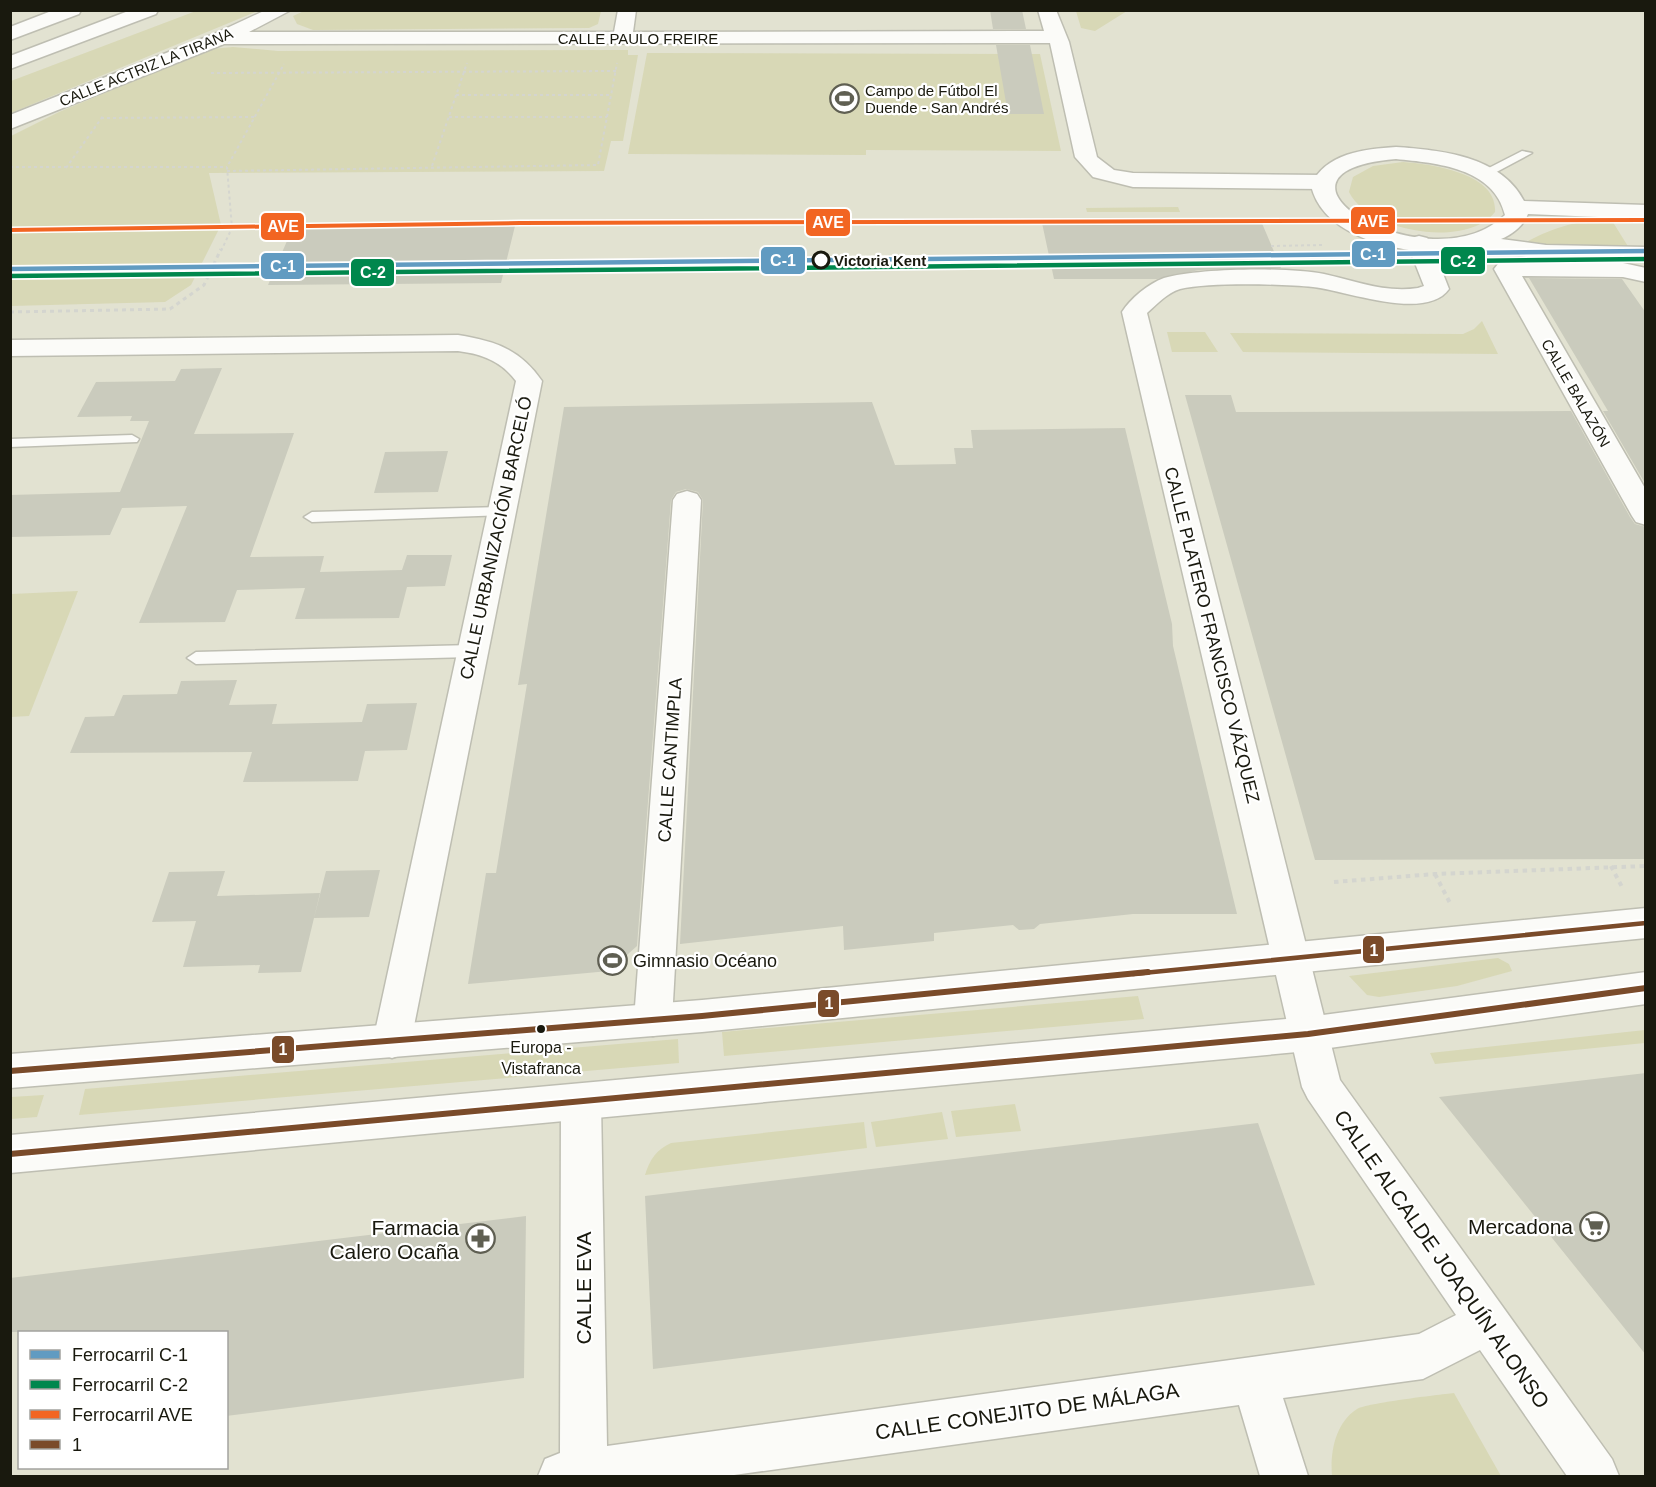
<svg xmlns="http://www.w3.org/2000/svg" width="1656" height="1487" font-family="Helvetica,sans-serif">
	<style>
		.green { fill: #d8d8b6 }
		.building { fill: #cacbbd }
		.lines { fill: none; stroke-linecap: round; stroke-linejoin: round }
		.service-casing { stroke: #bebeb2; stroke-width: 3 }
		.minor-casing { stroke: #bebeb2; stroke-width: 3 }
		.tertiary-casing { stroke: #bebeb2; stroke-width: 3 }
		.secondary-casing { stroke: #bebeb2; stroke-width: 3 }
		.motorway-casing { stroke: #bebeb2; stroke-width: 3 }
		.path-far2 { stroke: #d4d5cf; stroke-width: 2; stroke-dasharray: 3 3; stroke-linecap: butt }
		.path-far1 { stroke: #d4d5cf; stroke-width: 3; stroke-dasharray: 4 4; stroke-linecap: butt }
		.path { stroke: #d4d5cf; stroke-width: 4; stroke-dasharray: 4.5 4.5; stroke-linecap: butt }
		.service { fill: #fbfbf8; fill-rule: evenodd }
		.minor { fill: #fbfbf8; fill-rule: evenodd }
		.tertiary { fill: #fbfbf8; fill-rule: evenodd }
		.secondary { fill: #fbfbf8; fill-rule: evenodd }
		.motorway { fill: #fbfbf8; fill-rule: evenodd }
		.bus-1-far1-casing { stroke: #fff; stroke-width: 9 }
		.bus-1-casing { stroke: #fff; stroke-width: 10 }
		.bus-1-far1 { stroke: #7a4b2a; stroke-width: 4.5 }
		.bus-1 { stroke: #7a4b2a; stroke-width: 6 }
		.rail-1-casing { stroke: #fff; stroke-width: 8 }
		.rail-2-casing { stroke: #fff; stroke-width: 8 }
		.rail-3-casing { stroke: #fff; stroke-width: 7 }
		.rail-1 { stroke: #619bc1; stroke-width: 4.5 }
		.rail-2 { stroke: #00874d; stroke-width: 4.5 }
		.rail-3 { stroke: #f26522; stroke-width: 4 }
		.stop-dot { fill: #fff; stroke: #19190e; stroke-width: 3 }
		.bus-dot { fill: #19190e; stroke: #fff; stroke-width: 2 }
		.labels { text-anchor: middle; dominant-baseline: central; stroke-width: 4.5; stroke-linejoin: round; paint-order: stroke }
		.far-street-label { font-size: 15px; fill: #19190e; stroke: #fff }
		.far-poi-label { font-size: 15px; fill: #19190e; stroke: #fff; text-anchor: start }
		.far-stop-label { font-size: 15px; font-weight: bold; fill: #19190e; stroke: #fff; text-anchor: start }
		.bus-label { font-size: 16px; fill: #19190e; stroke: #fff }
		.street-label { font-size: 18px; fill: #19190e; stroke: #fff }
		.poi-label { font-size: 18px; fill: #19190e; stroke: #fff; text-anchor: start }
		.near-poi-label { font-size: 21px; fill: #19190e; stroke: #fff; text-anchor: end }
		.near-street-label { font-size: 21px; fill: #19190e; stroke: #fff }
		.line-badge { stroke: #fff; stroke-width: 2 }
		.badge-label { font-size: 16px; text-anchor: middle; font-weight: bold; fill: #fff }
	</style>
	<rect width="100%" height="100%" fill="#e2e2d1"/>
	<path class="green" d="M196 11H258L11 113V81Z
		M304 11V10L601 11 598 24 589 28 313 30 297 24 293 16Z
		M1076 11V10L1127 11 1095 31 1081 28Z
		M233 47 278 51 628 50V55H638L623 141H611L604 171 209 173 221 225 191 285 165 302 11 306V136L59 112 211 49Z
		M647 53 1040 54 1061 151 866 150V155L628 154Z
		M1403 162C1431 164 1498 173 1495 212 1467 249 1368 232 1349 192L1353 177 1373 166Z
		M1178 207 1180 212H1087L1086 208Z
		M1611 219 1629 248 1533 247 1526 242C1557 226 1576 221 1611 219Z
		M1482 321 1498 354 1243 352 1230 333 1463 334 1474 329Z
		M1167 332H1205L1218 352H1172Z
		M78 591 29 716 11 717V594Z
		M1498 958 1509 964 1512 971 1457 986 1379 997 1367 995 1349 976Z
		M1138 996 1144 1019 724 1056 722 1032Z
		M1645 1030V1043L1435 1064 1430 1053Z
		M678 1039 679 1063 79 1115 85 1089Z
		M44 1095 37 1117 11 1119V1097Z
		M1015 1104 1021 1131 956 1137 951 1111Z
		M942 1112 948 1139 876 1147 871 1122Z
		M864 1122 867 1148 645 1175C650 1159 656 1150 671 1143Z
		M1454 1393 1501 1476H1332C1330 1453 1335 1423 1357 1409 1367 1403 1437 1395 1454 1393Z"/>
	<path class="building" d="M990 10H1022L1026 29H993Z
		M996 45H1030L1044 114H1008Z
		M1261 221 1281 268 1199 270 1157 279H1054L1042 223Z
		M515 226 501 283 268 285 293 227Z
		M1529 278 1622 279 1646 313V485L1603 411H1608Z
		M222 368 194 434 294 433 250 557 324 556 320 572 402 570 407 555H452L445 586 407 587 399 618 295 619 305 588 237 590 225 622 139 623 187 506 122 508 110 535 10 537V495L120 492 149 421H130L132 416 77 417 96 382 175 381 181 369Z
		M1185 395H1231L1236 412 1571 411 1630 517 1635 524 1646 527V859L1315 860Z
		M872 402 895 465 956 464 954 448H973L971 430 1125 428 1172 624 1173 646 1237 914H1133L1040 924 1034 929 1019 930 1013 925 934 933V941L844 950 843 926 680 944 703 500 698 492 686 489 676 492 671 500 637 946 609 971 468 984 486 873H496L527 684 518 685 564 407Z
		M448 451 438 492 374 493 385 452Z
		M237 680 229 705 277 704 272 724 362 722 367 704 417 703 407 750 365 751 358 781 243 782 252 752 70 753 85 717 114 716 123 695 177 694 181 681Z
		M380 870 369 917 314 918 326 871Z
		M225 871 217 896 320 893 301 972 258 973 260 965 183 967 196 921 152 922 169 872Z
		M1646 1073V1355L1439 1097Z
		M1258 1123 1315 1285 653 1369 645 1196Z
		M526 1216 524 1378 226 1416V1332H10V1278Z"/>
	<g class="lines">
		<defs>
			<path id="service" d="M1522 151 1532 153 1489 176 1479 173Z
				M132 435 139 439 137 442 10 447V439Z
				M501 507 506 509 509 512 506 515 312 522 304 517 312 512Z
				M472 645 481 651 472 657 196 664 187 658 196 652Z"/>
			<path id="minor" d="M266 10H291L249 32H614L618 10H636L633 32 1044 31 1038 10H1056L1069 42 1097 157 1114 170 1133 173 1323 175 1331 177 1334 182 1331 187 1323 189 1133 187 1093 177 1075 157 1050 43 224 44 10 129V115L214 34Z
				M1419 236 1427 238 1431 243 1449 289C1426 322 1344 290 1313 287 1281 284 1210 282 1180 289 1167 293 1156 305 1147 313L1340 1080 1612 1459 1619 1476H1567L1480 1350 1423 1379 1283 1398 1308 1476H1260L1239 1405 727 1476H538L545 1459 560 1453 561 1102 567 1089 581 1084 595 1089 601 1102 607 1446 1419 1334 1456 1315 1308 1099 1302 1087 1122 312C1131 298 1148 284 1164 278 1199 268 1288 267 1324 274 1355 281 1385 293 1418 288L1424 286 1407 243 1411 238Z
				M1506 262 1623 263 1646 268V282L1623 277 1522 276 1646 490V525L1636 522 1632 516 1494 269 1498 264Z
				M458 335C495 341 520 349 542 381L411 1041 406 1053 392 1058 378 1053 373 1041 516 381C501 361 482 354 458 351L10 356V340Z
				M687 491 697 494 701 500 672 1020 667 1032 653 1036 639 1032 634 1020 673 500 677 494Z"/>
			<path id="tertiary" d="M1396 147C1441 150 1501 156 1524 201L1646 205V219L1528 214C1524 225 1512 235 1501 239L1546 245 1646 247V261C1612 260 1578 262 1544 259 1520 257 1496 250 1472 249 1458 248 1444 252 1431 252 1387 250 1321 233 1311 185 1326 153 1364 149 1396 147ZM1396 159C1437 163 1494 168 1505 215 1429 288 1238 172 1396 159Z"/>
			<path id="secondary" d="M1646 908V938L702 1032 10 1088V1054L702 1000Z
				M1646 972V1004L1308 1051 10 1173V1135L1308 1017Z"/>
			<path id="motorway" d="M54 10H81L79 14 10 40V27Z
				M131 10H158L156 14 10 69V56Z"/>
		</defs>
		<use href="#service" class="service-casing"/>
		<use href="#minor" class="minor-casing"/>
		<use href="#tertiary" class="tertiary-casing"/>
		<use href="#secondary" class="secondary-casing"/>
		<use href="#motorway" class="motorway-casing"/>
		<path class="path-far2" d="M211 73 616 71
			M456 95H611
			M449 117H607
			M101 118 255 117
			M432 166 467 63
			M10 167H227
			M66 168 103 116
			M227 171 598 165 617 63
			M1271 246 1323 245
			M221 251 232 228 227 167 284 64"/>
		<path class="path-far1" d="M10 312 170 309 204 285 221 249"/>
		<path class="path" d="M1611 866 1623 889
			M1435 874 1451 905
			M1334 882 1435 874 1646 866"/>
		<use href="#service" class="service"/>
		<use href="#minor" class="minor"/>
		<use href="#tertiary" class="tertiary"/>
		<use href="#secondary" class="secondary"/>
		<use href="#motorway" class="motorway"/>
		<defs>
			<path id="bus-1-far1" d="M1133 974 1646 923"/>
			<path id="bus-1" d="M10 1071 702 1016 1148 972
				M10 1154 1308 1034 1646 988"/>
		</defs>
		<use href="#bus-1-far1" class="bus-1-far1-casing"/>
		<use href="#bus-1" class="bus-1-casing"/>
		<use href="#bus-1-far1" class="bus-1-far1"/>
		<use href="#bus-1" class="bus-1"/>
		<defs>
			<path id="rail-1" d="M10 269 1646 251"/>
			<path id="rail-2" d="M10 276 1646 259"/>
			<path id="rail-3" d="M10 230 520 223 1646 220"/>
		</defs>
		<use href="#rail-1" class="rail-1-casing"/>
		<use href="#rail-2" class="rail-2-casing"/>
		<use href="#rail-3" class="rail-3-casing"/>
		<use href="#rail-1" class="rail-1"/>
		<use href="#rail-2" class="rail-2"/>
		<use href="#rail-3" class="rail-3"/>
	</g>
	<defs>
		<symbol id="stadium-ring" viewBox="-11 -11 22 22"><circle r="9.5" fill="#fff" stroke="#5f5f52" stroke-width="1.5"/><path d="M0-5a6.5 5 0 1 0 0 10a6.5 5 0 1 0 0-10ZM-3.5-1.8h7v3.6h-7Z" fill="#5f5f52"/></symbol>
		<symbol id="supermarket-ring" viewBox="-11 -11 22 22"><circle r="9.5" fill="#fff" stroke="#5f5f52" stroke-width="1.5"/><path d="M-6-5.5h2.5l.6 2H6L4.5 2H-2.5L-4.4-4H-6ZM-1.5 3.2a1.3 1.3 0 1 0 .1 0ZM3 3.2a1.3 1.3 0 1 0 .1 0Z" fill="#5f5f52"/></symbol>
		<symbol id="pharmacy-ring" viewBox="-11 -11 22 22"><circle r="9.5" fill="#fff" stroke="#5f5f52" stroke-width="1.5"/><path d="M-2-6h4v4h4v4h-4v4h-4v-4h-4v-4h4Z" fill="#5f5f52"/></symbol>
	</defs>
	<g fill-rule="evenodd">
		<use href="#stadium-ring" x="828" y="82" width="33" height="33"/>
		<use href="#stadium-ring" x="596" y="944" width="33" height="33"/>
		<use href="#supermarket-ring" x="1578" y="1210" width="33" height="33"/>
		<use href="#pharmacy-ring" x="464" y="1222" width="33" height="33"/>
	</g>
	<circle class="stop-dot" cx="821" cy="260" r="8"/>
	<circle class="bus-dot" cx="541" cy="1029" r="5"/>
	<g class="labels">
		<g class="far-street-label">
			<text x="638" y="38">CALLE PAULO FREIRE</text>
			<text transform="translate(146 67) rotate(-22)">CALLE ACTRIZ LA TIRANA</text>
			<text transform="translate(1576 393) rotate(60)">CALLE BALAZÓN</text>
		</g>
		<g class="far-poi-label">
			<text x="865" y="90">Campo de Fútbol El<tspan x="865" dy="17">Duende - San Andrés</tspan></text>
		</g>
		<g class="far-stop-label">
			<text x="834" y="260">Victoria Kent</text>
		</g>
		<g class="bus-label">
			<text x="541" y="1047">Europa -<tspan x="541" dy="21">Vistafranca</tspan></text>
		</g>
		<g class="street-label">
			<text transform="translate(496 538) rotate(-78)">CALLE URBANIZACIÓN BARCELÓ</text>
			<text transform="translate(1212 635) rotate(76)">CALLE PLATERO FRANCISCO VÁZQUEZ</text>
			<text transform="translate(670 760) rotate(-86)">CALLE CANTIMPLA</text>
		</g>
		<g class="poi-label">
			<text x="633" y="961">Gimnasio Océano</text>
		</g>
		<g class="near-poi-label">
			<text x="1573" y="1226">Mercadona</text>
			<text x="459" y="1227">Farmacia<tspan x="459" dy="24">Calero Ocaña</tspan></text>
		</g>
		<g class="near-street-label">
			<text transform="translate(1442 1259) rotate(55)">CALLE ALCALDE JOAQUÍN ALONSO</text>
			<text transform="translate(583 1288) rotate(-90)">CALLE EVA</text>
			<text transform="translate(1027 1411) rotate(-8)">CALLE CONEJITO DE MÁLAGA</text>
		</g>
	</g>
	<g class="line-badge">
		<rect x="1350" y="206" width="46" height="29" rx="6" fill="#f26522"/>
		<rect x="805" y="208" width="46" height="29" rx="6" fill="#f26522"/>
		<rect x="260" y="212" width="45" height="29" rx="6" fill="#f26522"/>
		<rect x="1351" y="240" width="45" height="28" rx="6" fill="#619bc1"/>
		<rect x="760" y="246" width="46" height="29" rx="6" fill="#619bc1"/>
		<rect x="1440" y="246" width="46" height="29" rx="6" fill="#00874d"/>
		<rect x="260" y="252" width="45" height="28" rx="6" fill="#619bc1"/>
		<rect x="350" y="258" width="45" height="29" rx="6" fill="#00874d"/>
		<rect x="1362" y="935" width="23" height="29" rx="6" fill="#7a4b2a"/>
		<rect x="817" y="989" width="23" height="29" rx="6" fill="#7a4b2a"/>
		<rect x="271" y="1035" width="24" height="29" rx="6" fill="#7a4b2a"/>
	</g>
	<g class="badge-label">
		<text x="1373" y="227">AVE</text>
		<text x="828" y="228">AVE</text>
		<text x="283" y="232">AVE</text>
		<text x="1373" y="260">C-1</text>
		<text x="783" y="266">C-1</text>
		<text x="1463" y="267">C-2</text>
		<text x="283" y="272">C-1</text>
		<text x="373" y="278">C-2</text>
		<text x="1374" y="956">1</text>
		<text x="829" y="1009">1</text>
		<text x="283" y="1055">1</text>
	</g>
	<rect width="1656" height="1487" fill="none" stroke="#19190e" stroke-width="24"/>
	<rect x="18" y="1331" width="210" height="138" fill="#ffffff" stroke="#a3a39f" stroke-width="1.5"/>
	<rect x="30" y="1350" width="30" height="9" fill="#619bc1" stroke="#a3a39f" stroke-width="1.5"/>
	<text x="72" y="1361" font-size="18" fill="#19190e">Ferrocarril C-1</text>
	<rect x="30" y="1380" width="30" height="9" fill="#00874d" stroke="#a3a39f" stroke-width="1.5"/>
	<text x="72" y="1391" font-size="18" fill="#19190e">Ferrocarril C-2</text>
	<rect x="30" y="1410" width="30" height="9" fill="#f26522" stroke="#a3a39f" stroke-width="1.5"/>
	<text x="72" y="1421" font-size="18" fill="#19190e">Ferrocarril AVE</text>
	<rect x="30" y="1440" width="30" height="9" fill="#7a4b2a" stroke="#a3a39f" stroke-width="1.5"/>
	<text x="72" y="1451" font-size="18" fill="#19190e">1</text>
</svg>
